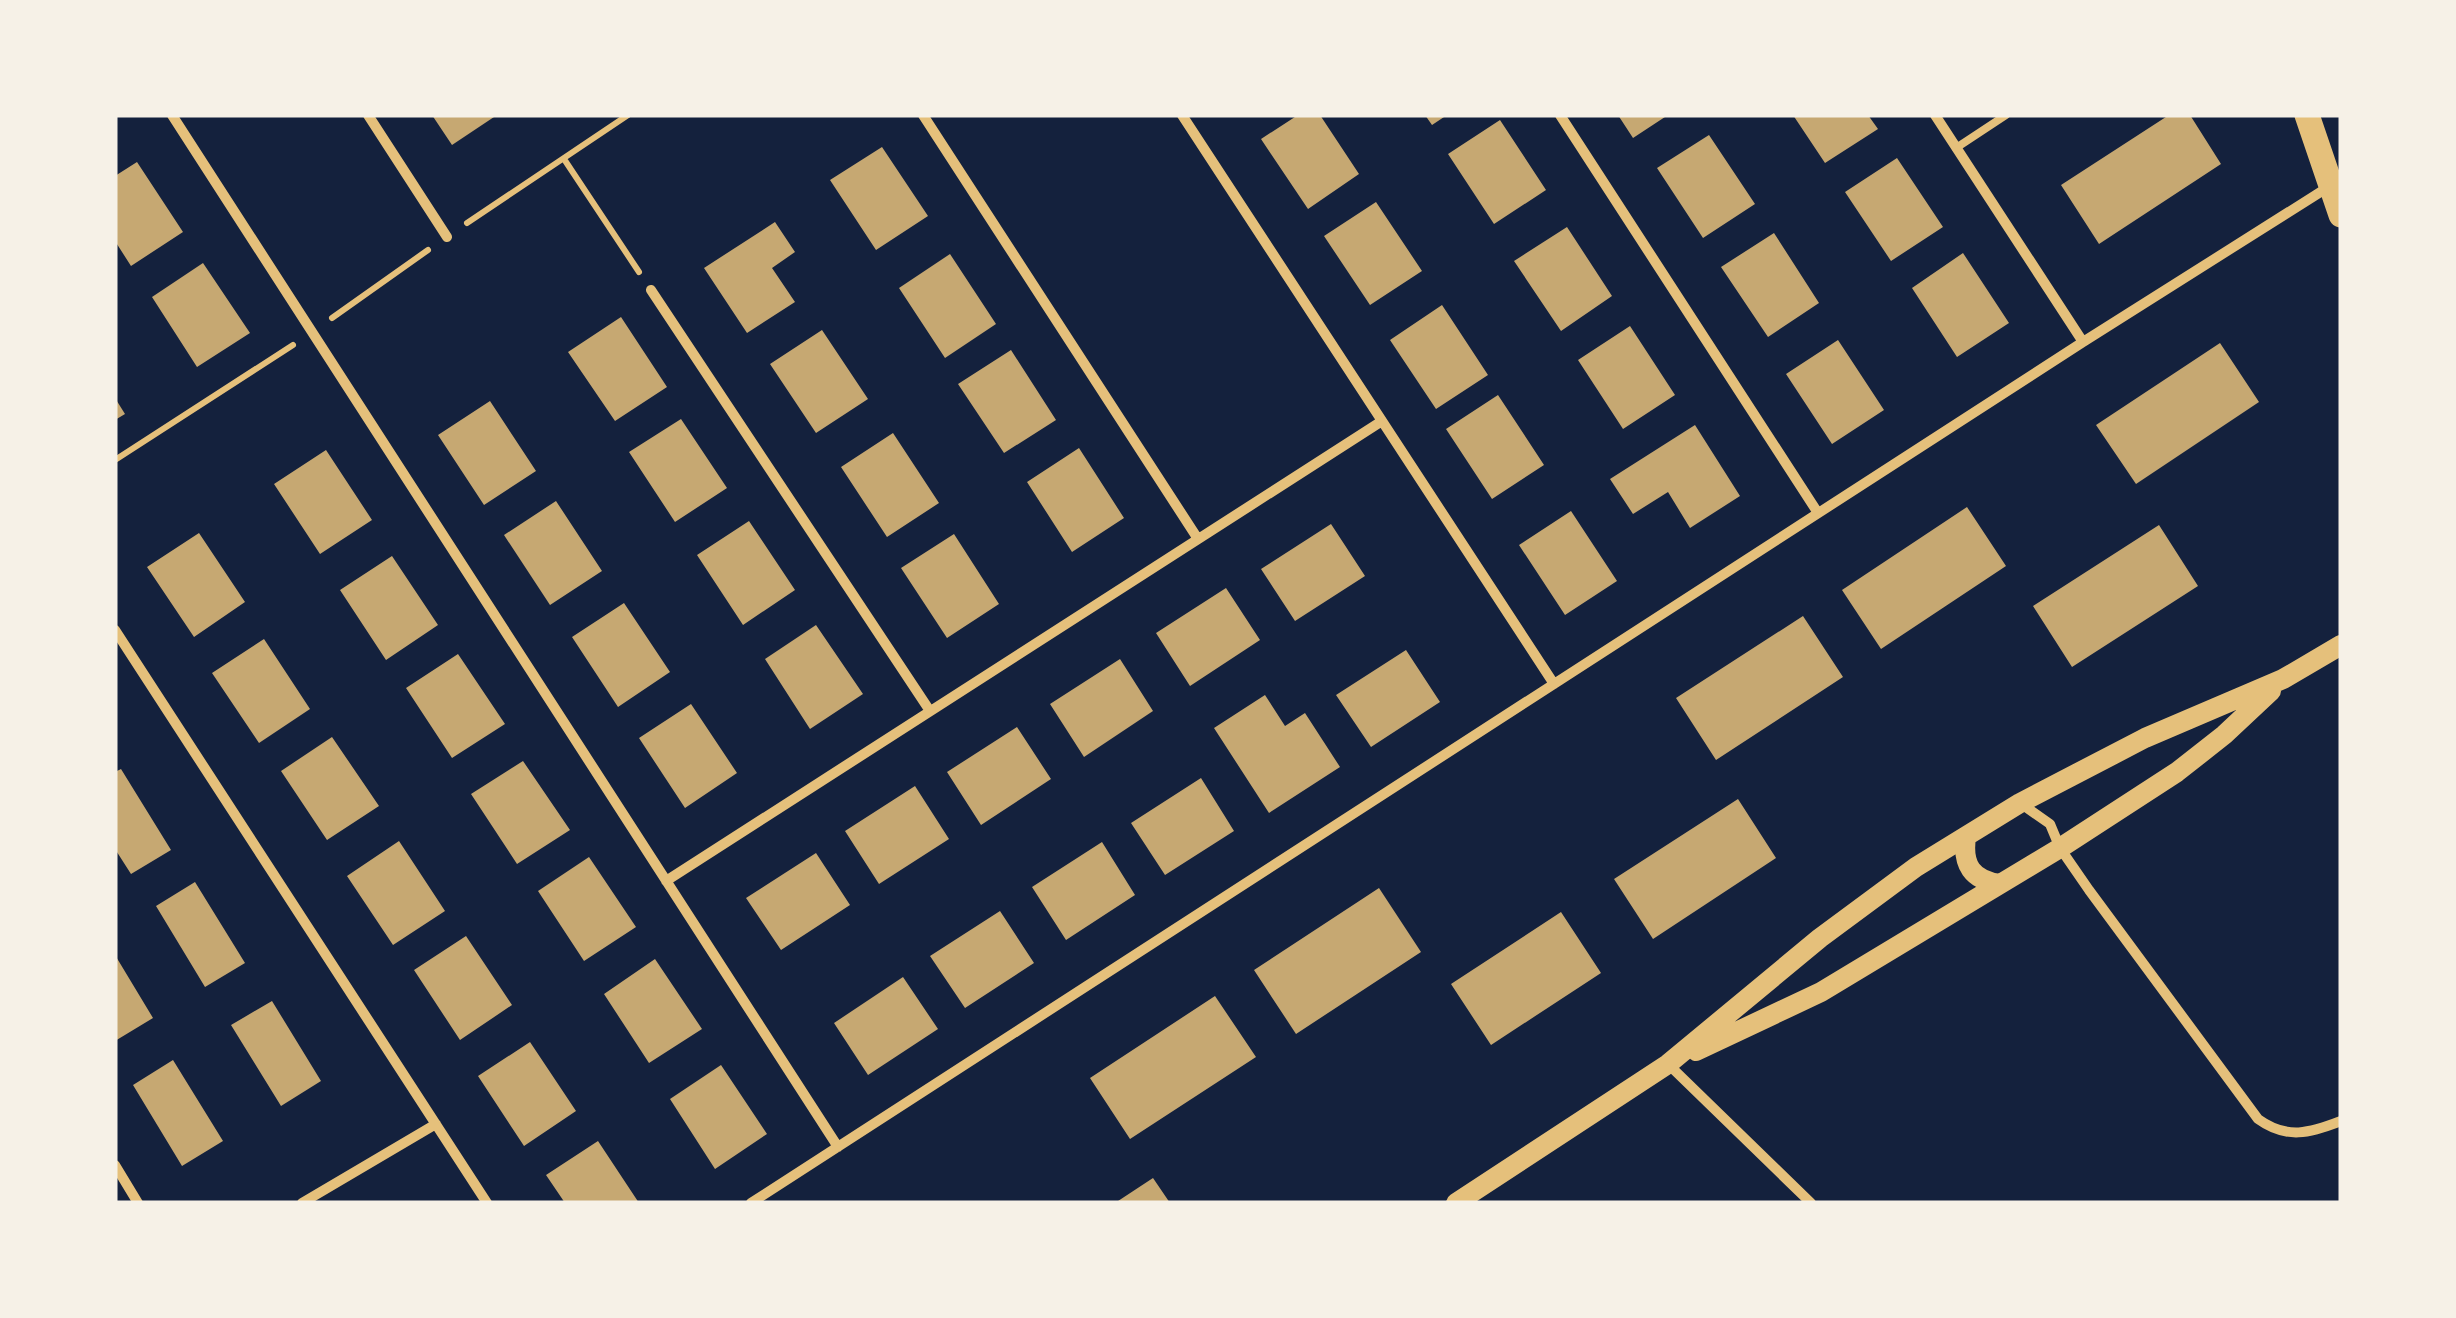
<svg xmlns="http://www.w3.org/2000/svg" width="2456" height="1318" font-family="Roboto,sans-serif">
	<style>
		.building { fill: #c6a872 }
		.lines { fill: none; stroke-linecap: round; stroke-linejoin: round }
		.path { stroke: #e5c07b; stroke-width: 6 }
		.service { stroke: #e5c07b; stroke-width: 8 }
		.minor { stroke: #e5c07b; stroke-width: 10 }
		.secondary { stroke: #e5c07b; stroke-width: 20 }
		.primary { stroke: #e5c07b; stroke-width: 25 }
	</style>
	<rect width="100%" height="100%" fill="#14213d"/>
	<path class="building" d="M432 115H497L452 145Z
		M1298 115H1320L1359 174 1308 209 1261 139Z
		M1425 115H1447L1432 125Z
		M1618 115H1668L1633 138Z
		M1793 115H1868L1878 129 1825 163Z
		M2169 115H2190L2221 164 2099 244 2061 185Z
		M1500 120 1546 190 1494 224 1448 154Z
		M1709 135 1755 204 1703 238 1657 168Z
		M882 147 928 216 876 250 830 180Z
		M1897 158 1943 227 1891 261 1845 192Z
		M137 162 183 232 131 266 115 241V176Z
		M1376 202 1422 271 1370 305 1324 236Z
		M775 222 795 252 772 268 795 302 747 333 704 268Z
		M1567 227 1612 296 1561 331 1514 261Z
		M1774 233 1819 303 1768 337 1721 267Z
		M1963 253 2009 323 1957 357 1912 288Z
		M950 254 996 324 945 358 899 288Z
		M203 263 250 333 197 367 152 297Z
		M1442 305 1488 375 1436 409 1390 340Z
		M621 317 667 387 615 421 568 352Z
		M1630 326 1675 395 1623 429 1578 360Z
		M822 330 868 399 816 433 770 364Z
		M1838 340 1884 410 1832 444 1786 374Z
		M2220 343 2259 402 2136 484 2096 425Z
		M1011 350 1056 420 1004 453 958 384Z
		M1498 395 1544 465 1492 499 1446 429Z
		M115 398 125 414 115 420Z
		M490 401 536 471 484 505 438 435Z
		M681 419 727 488 675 522 629 452Z
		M1695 425 1740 496 1690 528 1668 492 1633 514 1610 479Z
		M893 433 939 503 887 537 841 467Z
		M1079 448 1124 518 1072 552 1027 482Z
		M326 450 372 520 320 554 274 484Z
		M556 501 602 571 550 605 504 535Z
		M1967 507 2006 566 1881 649 1842 590Z
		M1571 511 1617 581 1565 615 1519 545Z
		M749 521 795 590 743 625 697 555Z
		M1331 524 1365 576 1295 621 1261 569Z
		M2159 525 2198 586 2072 667 2033 606Z
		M199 533 245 602 194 637 147 567Z
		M954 534 999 604 947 638 901 568Z
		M392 556 438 625 386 660 340 590Z
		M1226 588 1260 640 1190 686 1156 633Z
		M624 603 670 672 618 707 572 637Z
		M1803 616 1843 677 1716 760 1676 698Z
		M816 625 863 694 810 729 765 659Z
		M264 639 310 709 259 743 212 673Z
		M1406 650 1440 702 1371 747 1336 695Z
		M458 654 505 724 452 758 406 688Z
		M1120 659 1153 711 1084 757 1050 704Z
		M1265 695 1285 726 1305 713 1340 767 1269 813 1214 728Z
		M691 704 737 773 685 808 639 738Z
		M1017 727 1051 779 981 825 947 772Z
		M332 737 379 806 327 840 281 771Z
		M523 761 570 830 517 864 471 794Z
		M121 769 171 850 131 874 115 849V772Z
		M1201 778 1234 831 1165 875 1131 823Z
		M915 786 949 839 879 884 845 831Z
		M1738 799 1776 858 1653 939 1614 879Z
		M399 841 445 911 393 945 347 876Z
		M1102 842 1135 895 1066 940 1032 887Z
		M816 853 850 905 781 950 746 898Z
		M589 857 636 927 584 961 538 891Z
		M195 882 245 963 205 987 156 906Z
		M1379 888 1421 952 1296 1034 1254 970Z
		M1000 911 1034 963 965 1008 930 956Z
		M1561 912 1601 973 1491 1045 1451 984Z
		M466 936 512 1005 460 1040 414 970Z
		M115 955 153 1018 115 1041Z
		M655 959 702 1029 649 1063 604 994Z
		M903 977 938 1029 868 1075 834 1023Z
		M1215 996 1256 1057 1130 1139 1090 1078Z
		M272 1001 321 1081 281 1106 231 1025Z
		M530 1042 576 1111 524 1146 478 1076Z
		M173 1060 223 1141 182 1166 133 1085Z
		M721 1065 767 1134 715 1169 670 1099Z
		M598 1141 639 1203H565L546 1175Z
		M1153 1178 1170 1203H1115Z"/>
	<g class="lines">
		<path class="path" d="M564 159 639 272
			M467 223 628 115
			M332 318 428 250
			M115 460 293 345"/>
		<path class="service" d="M1956 148 2006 115"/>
		<path class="minor" d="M172 115 838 1147
			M368 115 447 237
			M923 115 1198 539
			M1182 115 1554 684
			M1560 115 1818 513
			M1935 115 2083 342
			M651 290 930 711
			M115 630 487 1203
			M2020 803 2050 824 2060 848 2089 890 2258 1119C2287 1140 2310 1133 2341 1121
			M666 881 1382 421
			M1668 1064 1811 1203
			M115 1165 138 1203
			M302 1203 436 1124
			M751 1203 2083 342 2330 186"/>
		<path class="secondary" d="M1966 837C1962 865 1972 880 2000 884
			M1696 1051 1821 992 2060 848 2177 772 2224 735 2271 691
			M1456 1203 1668 1064 1820 938 1916 867 2020 803 2145 738 2283 679 2341 645"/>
		<path class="primary" d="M2307 115 2341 215"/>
	</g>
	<rect width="2456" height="1318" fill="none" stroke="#f6f1e7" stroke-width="235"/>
</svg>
